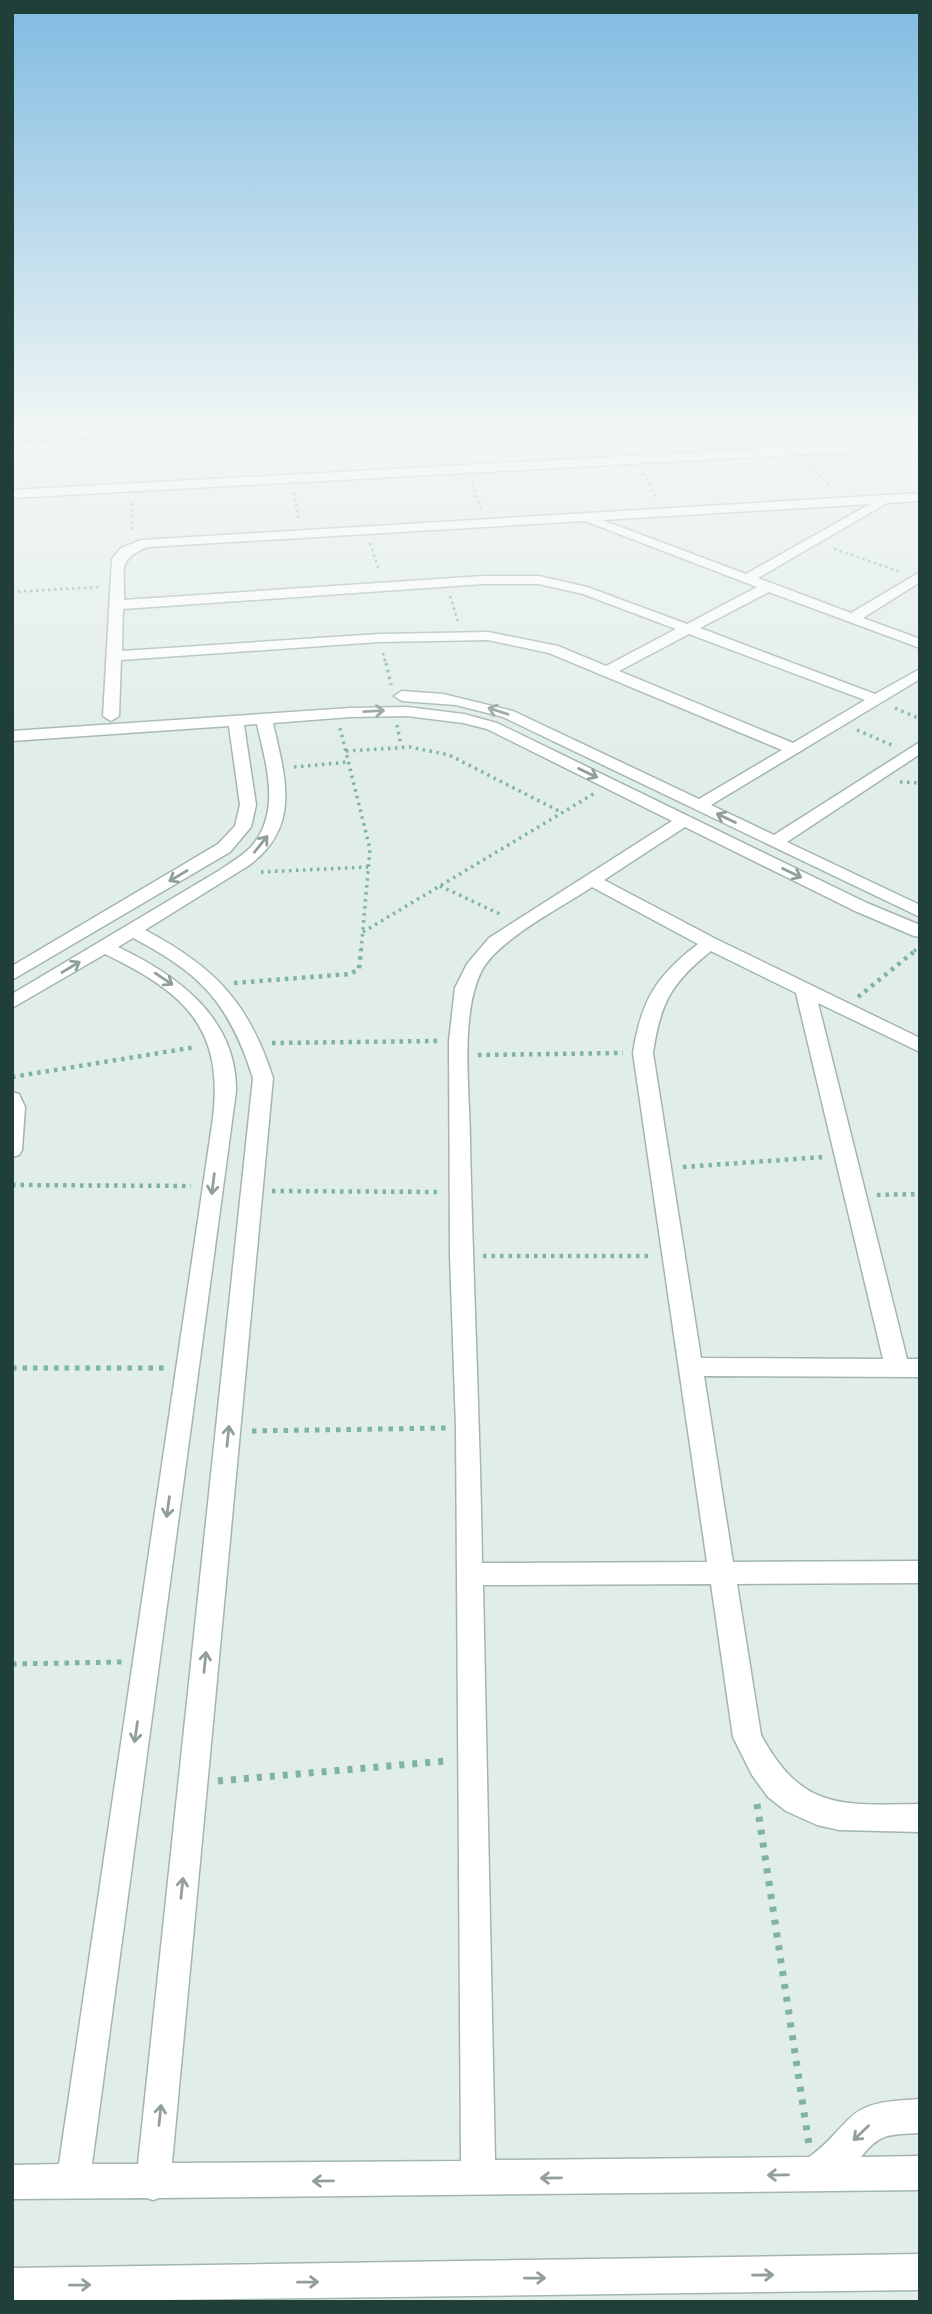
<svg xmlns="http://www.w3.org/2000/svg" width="932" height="2314" font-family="Inter,sans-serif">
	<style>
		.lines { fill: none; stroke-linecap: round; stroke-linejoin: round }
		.minor-casing { stroke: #a3b5b1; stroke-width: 3 }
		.path-far4 { stroke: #7fb3a6; stroke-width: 2.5; stroke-dasharray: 2.5 3.5; stroke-linecap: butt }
		.path-far3 { stroke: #7fb3a6; stroke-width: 3.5; stroke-dasharray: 2.5 4.5; stroke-linecap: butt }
		.path-far2 { stroke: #7fb3a6; stroke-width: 4.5; stroke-dasharray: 3.5 5; stroke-linecap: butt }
		.path-far1 { stroke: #7fb3a6; stroke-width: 5; stroke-dasharray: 4.5 6; stroke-linecap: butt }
		.path { stroke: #7fb3a6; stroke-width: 7; stroke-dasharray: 5 8; stroke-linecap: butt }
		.minor { fill: #fff; fill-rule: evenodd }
		.rail { stroke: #5b7b74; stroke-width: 3.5; stroke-dasharray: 9 4.5; stroke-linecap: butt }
		.oneway { stroke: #909f9c }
	</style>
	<rect width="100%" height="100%" fill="#e1ede9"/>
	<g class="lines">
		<defs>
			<path id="minor" d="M920 440V448L12 498V490Z
				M920 493V501L887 503 758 578 851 613 920 572V582L863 618 920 639V648L769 592 700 628 875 694 920 669V679L711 805 774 835 920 742V754L787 842 920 905V917L503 717 456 705 402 701 394 696 402 691 443 694 513 711 699 799 782 750 549 653 488 640 379 642 121 660 119 716 111 721 103 716 112 559 121 548 141 540ZM870 504 746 574 602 520ZM585 521 757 587 687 624 587 587 539 576H483L124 600C125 569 116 560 148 547ZM483 584H539L583 594 676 629 606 666 558 646 488 632 379 634 122 651 123 609ZM689 634 865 700 793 743 619 671Z
				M407 707 464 714 497 723 867 903 920 925V937L914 936 855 911 685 827 604 880 716 939 920 1038V1052L818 1003 907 1359H920V1377L704 1376 733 1562 920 1561V1583L737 1584 761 1735C802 1811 842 1805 920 1804V1832L839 1830 817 1825 786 1811 768 1797 752 1775 733 1737 711 1584 483 1585 495 2160 809 2157C829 2143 834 2133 850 2118 868 2100 896 2101 920 2099V2133C889 2135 881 2132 861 2157L920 2156V2190L159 2198 153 2200 147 2198 12 2199V2165L59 2164 213 1118C224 1026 183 992 105 954L12 1008V994L220 870C230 863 242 856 251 847 282 811 266 765 257 724L244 725 256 805 251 827 230 852 12 980V966L218 844 235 826 240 805 229 726 12 741V731L350 708ZM407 716 463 723 487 729 672 821 489 938 467 964 455 988 449 1041 450 1255 456 1428 461 2161 172 2163 273 1078C249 1003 215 967 145 930L248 866C302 827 285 777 273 723L350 717ZM592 887 698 944C656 976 641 1001 633 1053L707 1562 482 1563C480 1423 473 1283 470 1143 470 1092 459 1015 482 970 499 939 562 907 592 887ZM133 938C202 974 229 1003 253 1078L138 2164H92L236 1091C237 1018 177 975 118 947ZM711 951 796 993 883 1359 701 1358 653 1053C660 1003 672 982 711 951Z
				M12 1092 19 1094 25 1107 22 1150 19 1155 12 1157Z
				M920 2254V2290L12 2302V2268Z"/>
		</defs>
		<use href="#minor" class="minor-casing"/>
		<path class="path-far4" d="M811 466 831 488
			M643 473 657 499
			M472 484 481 508
			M294 492 299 521
			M132 503V533
			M370 543 379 571
			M834 549 898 571
			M12 592 99 587
			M450 596 458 621
			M383 653 386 665"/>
		<path class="path-far3" d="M386 663 391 685
			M895 708 920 719
			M397 725 401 745
			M340 728 370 849 361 951
			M857 730 894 746
			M346 751 410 747 449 755 561 812
			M294 767 349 762
			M900 782 920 783
			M261 872 368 867
			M440 886 502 915
			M363 932 595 793
			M914 951 917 949"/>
		<path class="path-far2" d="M234 983 350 974 359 969 361 950
			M858 997 916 950
			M272 1043 438 1041
			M478 1055 623 1053
			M12 1077 196 1047
			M683 1167 824 1157
			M12 1185 191 1186
			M272 1191 438 1192
			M877 1195 920 1194
			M483 1256H652"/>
		<path class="path-far1" d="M12 1368H165
			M252 1431 446 1428
			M12 1664 123 1662"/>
		<path class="path" d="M218 1781 446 1761
			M757 1804 809 2145"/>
		<use href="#minor" class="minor"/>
		<path class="rail" d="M12 443 168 435"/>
	</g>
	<defs><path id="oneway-shaft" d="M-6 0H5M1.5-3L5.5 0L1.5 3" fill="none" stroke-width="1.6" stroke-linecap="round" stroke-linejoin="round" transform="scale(1.75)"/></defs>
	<g class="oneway">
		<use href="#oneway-shaft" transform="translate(374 711) rotate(-3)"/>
		<use href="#oneway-shaft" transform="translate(498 711) rotate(-162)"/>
		<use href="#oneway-shaft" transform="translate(588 773) rotate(26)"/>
		<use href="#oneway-shaft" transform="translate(726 818) rotate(-154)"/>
		<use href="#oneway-shaft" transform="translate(261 844) rotate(-51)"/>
		<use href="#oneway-shaft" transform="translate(792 873) rotate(26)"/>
		<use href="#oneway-shaft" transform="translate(178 876) rotate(149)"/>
		<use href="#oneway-shaft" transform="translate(71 967) rotate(-31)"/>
		<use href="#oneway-shaft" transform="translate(164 979) rotate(34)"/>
		<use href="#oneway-shaft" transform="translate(213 1184) rotate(97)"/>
		<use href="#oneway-shaft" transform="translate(228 1436) rotate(-84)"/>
		<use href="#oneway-shaft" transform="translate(168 1507) rotate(98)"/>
		<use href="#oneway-shaft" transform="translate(205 1662) rotate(-84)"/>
		<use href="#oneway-shaft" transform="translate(136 1732) rotate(98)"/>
		<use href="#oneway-shaft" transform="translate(182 1888) rotate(-84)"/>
		<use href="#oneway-shaft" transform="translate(160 2115) rotate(-84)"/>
		<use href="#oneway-shaft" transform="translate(861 2133) rotate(136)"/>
		<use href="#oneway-shaft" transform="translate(778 2175) rotate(179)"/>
		<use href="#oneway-shaft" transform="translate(551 2178) rotate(179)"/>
		<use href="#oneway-shaft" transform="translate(323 2181) rotate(179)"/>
		<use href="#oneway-shaft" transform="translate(763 2275) rotate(-1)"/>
		<use href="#oneway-shaft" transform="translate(535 2278) rotate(-1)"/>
		<use href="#oneway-shaft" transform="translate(308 2282) rotate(-1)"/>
		<use href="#oneway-shaft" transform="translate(80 2285) rotate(-1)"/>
	</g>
	<linearGradient id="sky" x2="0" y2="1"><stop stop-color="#80bbe1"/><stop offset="0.57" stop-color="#f2f7f5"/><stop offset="1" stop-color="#f2f7f5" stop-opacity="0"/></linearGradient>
	<rect width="932" height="759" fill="url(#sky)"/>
	<rect width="932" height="2314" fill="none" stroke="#203f39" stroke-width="28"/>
</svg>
